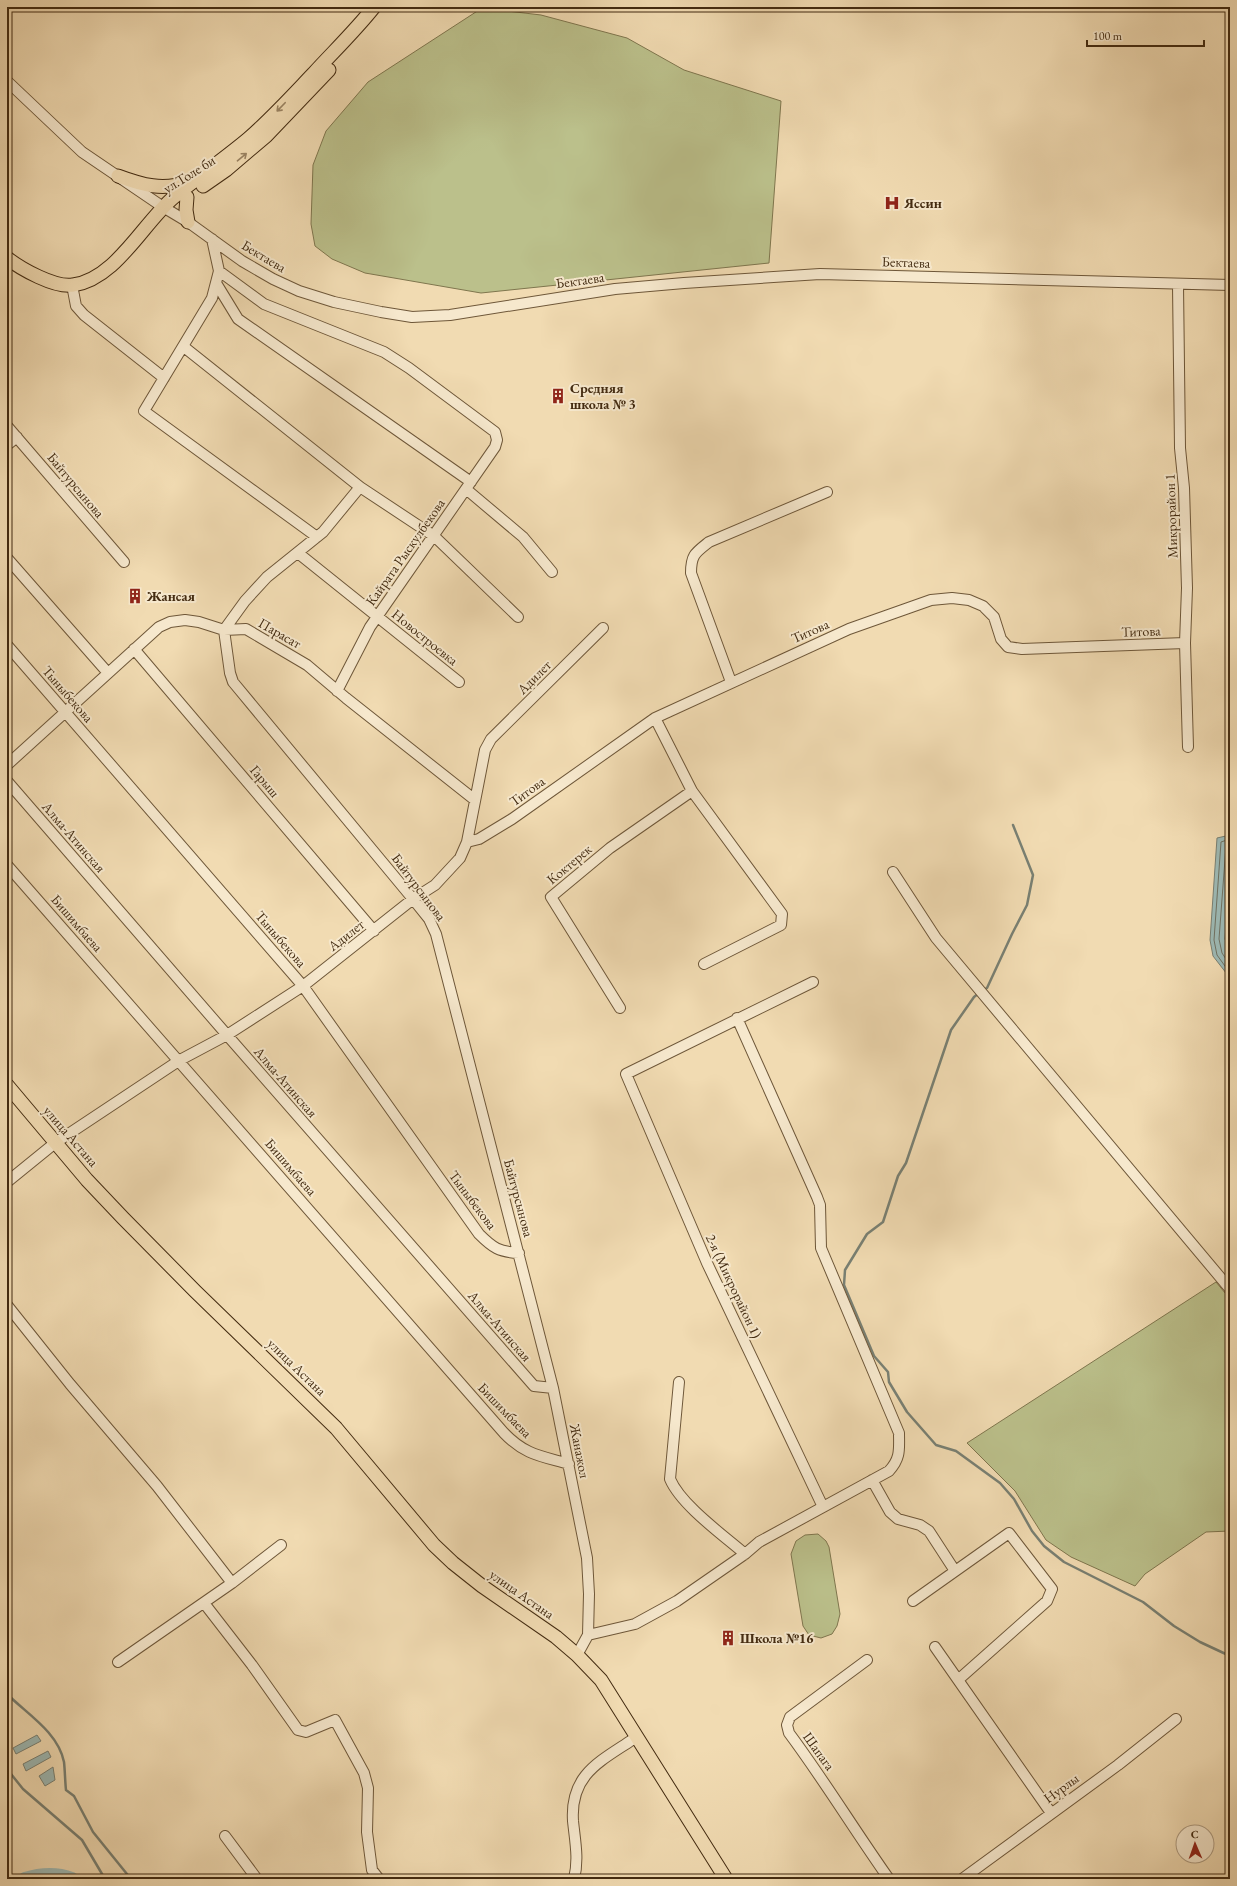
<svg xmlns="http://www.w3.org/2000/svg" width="1237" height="1886" font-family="'EB Garamond',serif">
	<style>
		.green { fill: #bbc08b; stroke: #7f764e }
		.water { fill: #9db9b4; stroke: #798073 }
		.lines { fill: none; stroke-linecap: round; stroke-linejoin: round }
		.shore { stroke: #707262; stroke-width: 1 }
		.stream { stroke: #798073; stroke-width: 2.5 }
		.river { stroke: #9db9b4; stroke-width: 14 }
		.minor-casing { stroke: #6e5739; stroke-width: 12 }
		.major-casing { stroke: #432b11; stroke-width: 15 }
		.minor { stroke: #f6e8cd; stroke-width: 10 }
		.major { stroke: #f1dbb2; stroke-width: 13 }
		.oneway { stroke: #9a8362 }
		.labels { text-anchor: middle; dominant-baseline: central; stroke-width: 4; stroke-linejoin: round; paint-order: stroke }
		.street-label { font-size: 14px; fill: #432b11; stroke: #f6e8cd }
		.poi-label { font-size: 14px; font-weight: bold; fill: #432b11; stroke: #f6e8cd; text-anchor: start }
	</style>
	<rect width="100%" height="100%" fill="#f1dbb2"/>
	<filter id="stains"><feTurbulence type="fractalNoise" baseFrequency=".005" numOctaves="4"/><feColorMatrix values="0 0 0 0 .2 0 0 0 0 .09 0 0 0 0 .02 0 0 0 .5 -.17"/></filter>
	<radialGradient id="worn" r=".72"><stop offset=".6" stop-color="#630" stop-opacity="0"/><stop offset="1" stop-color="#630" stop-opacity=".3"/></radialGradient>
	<path class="green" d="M482 8 541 15 627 38 684 70 781 101 769 263 481 293 365 273 332 259 315 246 311 224 313 165 326 131 368 82Z
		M1216 1282 1230 1299V1531L1206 1532 1145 1574 1135 1586 1071 1557 1046 1540 1015 1491 967 1443Z
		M818 1534 826 1541 829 1547 840 1614 837 1626 832 1634 821 1638 809 1635 803 1626 791 1554 796 1541 805 1535Z"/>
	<path class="water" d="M1230 835V978L1213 956 1210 940 1217 838Z
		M37 1735 41 1741 16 1754 13 1748Z
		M48 1751 51 1757 26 1771 23 1764Z
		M53 1767 55 1780 45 1786 39 1776Z"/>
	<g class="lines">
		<path class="shore" d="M1230 839 1221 842 1214 940 1217 955 1230 973
			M1230 844 1226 846 1219 939 1222 953 1230 965
			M1230 871 1225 939 1230 954"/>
		<path class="stream" d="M983 990 987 988 1012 934 1027 905 1033 875 1013 825
			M979 993 974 997 951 1030 906 1163 898 1176 883 1222 867 1234 845 1270 844 1285 874 1356 888 1372 889 1382 907 1412 936 1445 956 1451 1000 1483 1014 1499 1032 1531 1044 1546 1064 1562 1143 1602 1174 1626 1200 1642 1230 1656
			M7 1694C27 1714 58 1732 64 1762 65 1771 65 1781 66 1790L74 1796 93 1832 131 1879
			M7 1769 23 1789 82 1840 105 1879"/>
		<path class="river" d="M25 1879C41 1874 56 1873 72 1879"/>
		<defs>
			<path id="minor" d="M7 81 82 152 163 207 188 222 242 261 273 279 299 291 334 302 381 312 412 317 450 315 615 289 684 283 820 274 1230 285
				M212 239 219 271 212 298 144 411 317 537
				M219 271 264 304 384 352 409 368 495 432 497 440 495 447 370 627 337 691
				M216 283 238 319 471 482
				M72 285 76 306 84 315 164 378
				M1178 285 1180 448 1184 488 1187 588 1185 643 1188 747
				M184 347 360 487 434 536 518 617
				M7 426 124 562
				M7 445 17 437
				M466 489 523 537 552 572
				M298 553 459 682
				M7 558 108 673
				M224 630 230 673 233 682 413 899 429 919 436 934 553 1388 587 1558 589 1594 588 1635 577 1655
				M224 630 245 601 267 577 323 532 360 487
				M7 645 303 986 479 1234C493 1248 499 1252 519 1253
				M134 649 374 931
				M731 682 691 573C691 555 695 553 709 542L827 492
				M655 718 692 791 782 914 781 925 704 964
				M7 765 159 627 170 622 185 620 199 622 224 630 246 629 307 665 346 698 475 800
				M7 781 227 1035 534 1386 553 1388
				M467 842 479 839 512 819 655 718 849 629 931 600 952 598 969 600 983 606 994 617 1001 639 1008 647 1022 649 1185 643
				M7 865 504 1433C525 1455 541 1456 569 1464
				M893 872 936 938 1230 1289
				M813 982 626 1074 707 1263 823 1507
				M620 1008 551 897 610 848 692 791
				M7 1182 55 1143 180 1060 227 1035 303 986 413 899 435 885 460 858 467 842 485 750 491 739 603 628
				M7 1305 70 1384 157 1486 232 1583
				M679 1382 670 1479C681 1505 723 1535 745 1554
				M872 1480 890 1512 898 1519 920 1525 929 1531 955 1571
				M913 1601 1009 1533 1052 1589 1047 1601 958 1680
				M204 1603 252 1665 298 1730 306 1732 335 1720 364 1773 368 1788 367 1832 372 1870 379 1879
				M588 1635 635 1624 677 1601 745 1554 759 1542 889 1471C901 1458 899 1449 899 1433L821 1248 820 1205 817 1197 737 1018
				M935 1647 1051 1813
				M867 1660 790 1717 787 1725 789 1733C824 1780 855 1831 889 1879
				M118 1662 232 1583 281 1545
				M225 1836 257 1879
				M574 1879C579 1859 575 1841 573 1821 570 1775 599 1762 632 1740
				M962 1879 1118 1765 1176 1719"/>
			<path id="major" d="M118 176C142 185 163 191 188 182
				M203 186 226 170 266 136 329 70
				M187 197 186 210 188 222
				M7 258C21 269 55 288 73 285 116 279 143 223 174 197 198 177 224 159 248 139 271 119 292 96 313 74 333 52 355 31 374 7
				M7 1085 87 1180 123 1218 195 1291 336 1428 434 1545 453 1563 482 1586 556 1637 577 1655 601 1680 726 1879"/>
		</defs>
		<use href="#minor" class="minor-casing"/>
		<use href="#major" class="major-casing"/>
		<use href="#minor" class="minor"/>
		<use href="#major" class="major"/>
	</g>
	<defs><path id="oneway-shaft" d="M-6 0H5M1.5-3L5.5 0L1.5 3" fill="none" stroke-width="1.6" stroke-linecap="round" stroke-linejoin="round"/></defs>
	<g class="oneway">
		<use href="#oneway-shaft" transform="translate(281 107) rotate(134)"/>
		<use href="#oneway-shaft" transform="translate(242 157) rotate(-40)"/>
	</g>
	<defs>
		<symbol id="hospital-bare" viewBox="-9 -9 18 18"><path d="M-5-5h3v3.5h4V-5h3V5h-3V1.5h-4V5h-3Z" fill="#8f2418" stroke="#f6e8cd" stroke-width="2.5" paint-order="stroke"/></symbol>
		<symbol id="building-bare" viewBox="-9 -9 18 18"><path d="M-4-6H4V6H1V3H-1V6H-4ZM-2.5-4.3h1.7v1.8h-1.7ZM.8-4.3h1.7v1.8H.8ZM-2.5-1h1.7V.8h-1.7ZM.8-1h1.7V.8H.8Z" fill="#8f2418" stroke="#f6e8cd" stroke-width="2.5" paint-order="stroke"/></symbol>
	</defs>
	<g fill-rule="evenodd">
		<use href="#hospital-bare" x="881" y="192" width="22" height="22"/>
		<use href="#building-bare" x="547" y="385" width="22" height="22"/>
		<use href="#building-bare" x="124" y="585" width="22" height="22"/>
		<use href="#building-bare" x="717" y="1627" width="22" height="22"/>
	</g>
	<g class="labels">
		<g class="street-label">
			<text transform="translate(189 174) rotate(-32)">ул.Толе би</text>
			<text transform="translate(264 256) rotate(31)">Бектаева</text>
			<text transform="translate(906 262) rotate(2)">Бектаева</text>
			<text transform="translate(580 280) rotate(-8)">Бектаева</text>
			<text transform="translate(76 485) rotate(50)">Байтурсынова</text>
			<text transform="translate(1171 516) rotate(-92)">Микрорайон 1</text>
			<text transform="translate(405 552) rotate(-55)">Кайрата Рыскулбекова</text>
			<text transform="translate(810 631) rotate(-24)">Титова</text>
			<text transform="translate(1141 631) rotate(-2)">Титова</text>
			<text transform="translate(280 633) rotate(30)">Парасат</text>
			<text transform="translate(425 637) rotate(39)">Новостроевка</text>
			<text transform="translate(534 677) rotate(-45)">Адилет</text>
			<text transform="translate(68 694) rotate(49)">Тыныбекова</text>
			<text transform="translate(265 781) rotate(50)">Гарыш</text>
			<text transform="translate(527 791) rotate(-36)">Титова</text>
			<text transform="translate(74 837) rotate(49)">Алма-Атинская</text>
			<text transform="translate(569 864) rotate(-40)">Коктерек</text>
			<text transform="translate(419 887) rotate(53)">Байтурсынова</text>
			<text transform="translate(77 923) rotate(49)">Бишимбаева</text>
			<text transform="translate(346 935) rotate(-38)">Адилет</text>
			<text transform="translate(281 939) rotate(49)">Тыныбекова</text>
			<text transform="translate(286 1082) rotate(49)">Алма-Атинская</text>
			<text transform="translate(71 1136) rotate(49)">улица Астана</text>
			<text transform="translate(291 1167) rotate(49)">Бишимбаева</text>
			<text transform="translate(519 1198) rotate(75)">Байтурсынова</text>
			<text transform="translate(473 1200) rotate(53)">Тыныбекова</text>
			<text transform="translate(734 1286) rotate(65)">2-я (Микрорайон 1)</text>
			<text transform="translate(500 1326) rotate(49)">Алма-Атинская</text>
			<text transform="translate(297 1367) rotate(44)">улица Астана</text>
			<text transform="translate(505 1410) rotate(46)">Бишимбаева</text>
			<text transform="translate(580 1451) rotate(79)">Жанажол</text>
			<text transform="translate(522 1594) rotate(35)">улица Астана</text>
			<text transform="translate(819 1751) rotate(54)">Шапага</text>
			<text transform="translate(1061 1788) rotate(-36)">Нурлы</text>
		</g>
		<g class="poi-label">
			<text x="904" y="203">Яссин</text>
			<text x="570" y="388">Средняя<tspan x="570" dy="16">школа № 3</tspan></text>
			<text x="147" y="596">Жансая</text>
			<text x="740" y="1638">Школа №16</text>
		</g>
	</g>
	<rect width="1237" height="1886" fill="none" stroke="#f1dbb2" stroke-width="24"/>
	<rect x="8" y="8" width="1221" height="1870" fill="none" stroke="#432b11" stroke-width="2"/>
	<rect x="12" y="12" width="1213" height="1862" fill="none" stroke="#432b11"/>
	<g transform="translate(1195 1844) rotate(358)"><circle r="19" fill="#f6e8cd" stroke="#ae9c82"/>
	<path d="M0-3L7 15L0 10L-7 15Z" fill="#8f2418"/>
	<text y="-6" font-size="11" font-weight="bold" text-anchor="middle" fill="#432b11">С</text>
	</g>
	<path d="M1087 40v6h117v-6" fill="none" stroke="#432b11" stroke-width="2"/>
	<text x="1093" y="40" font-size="12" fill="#432b11" stroke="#f6e8cd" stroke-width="3" paint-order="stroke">100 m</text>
	<rect width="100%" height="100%" filter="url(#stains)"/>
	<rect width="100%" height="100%" fill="url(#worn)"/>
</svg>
